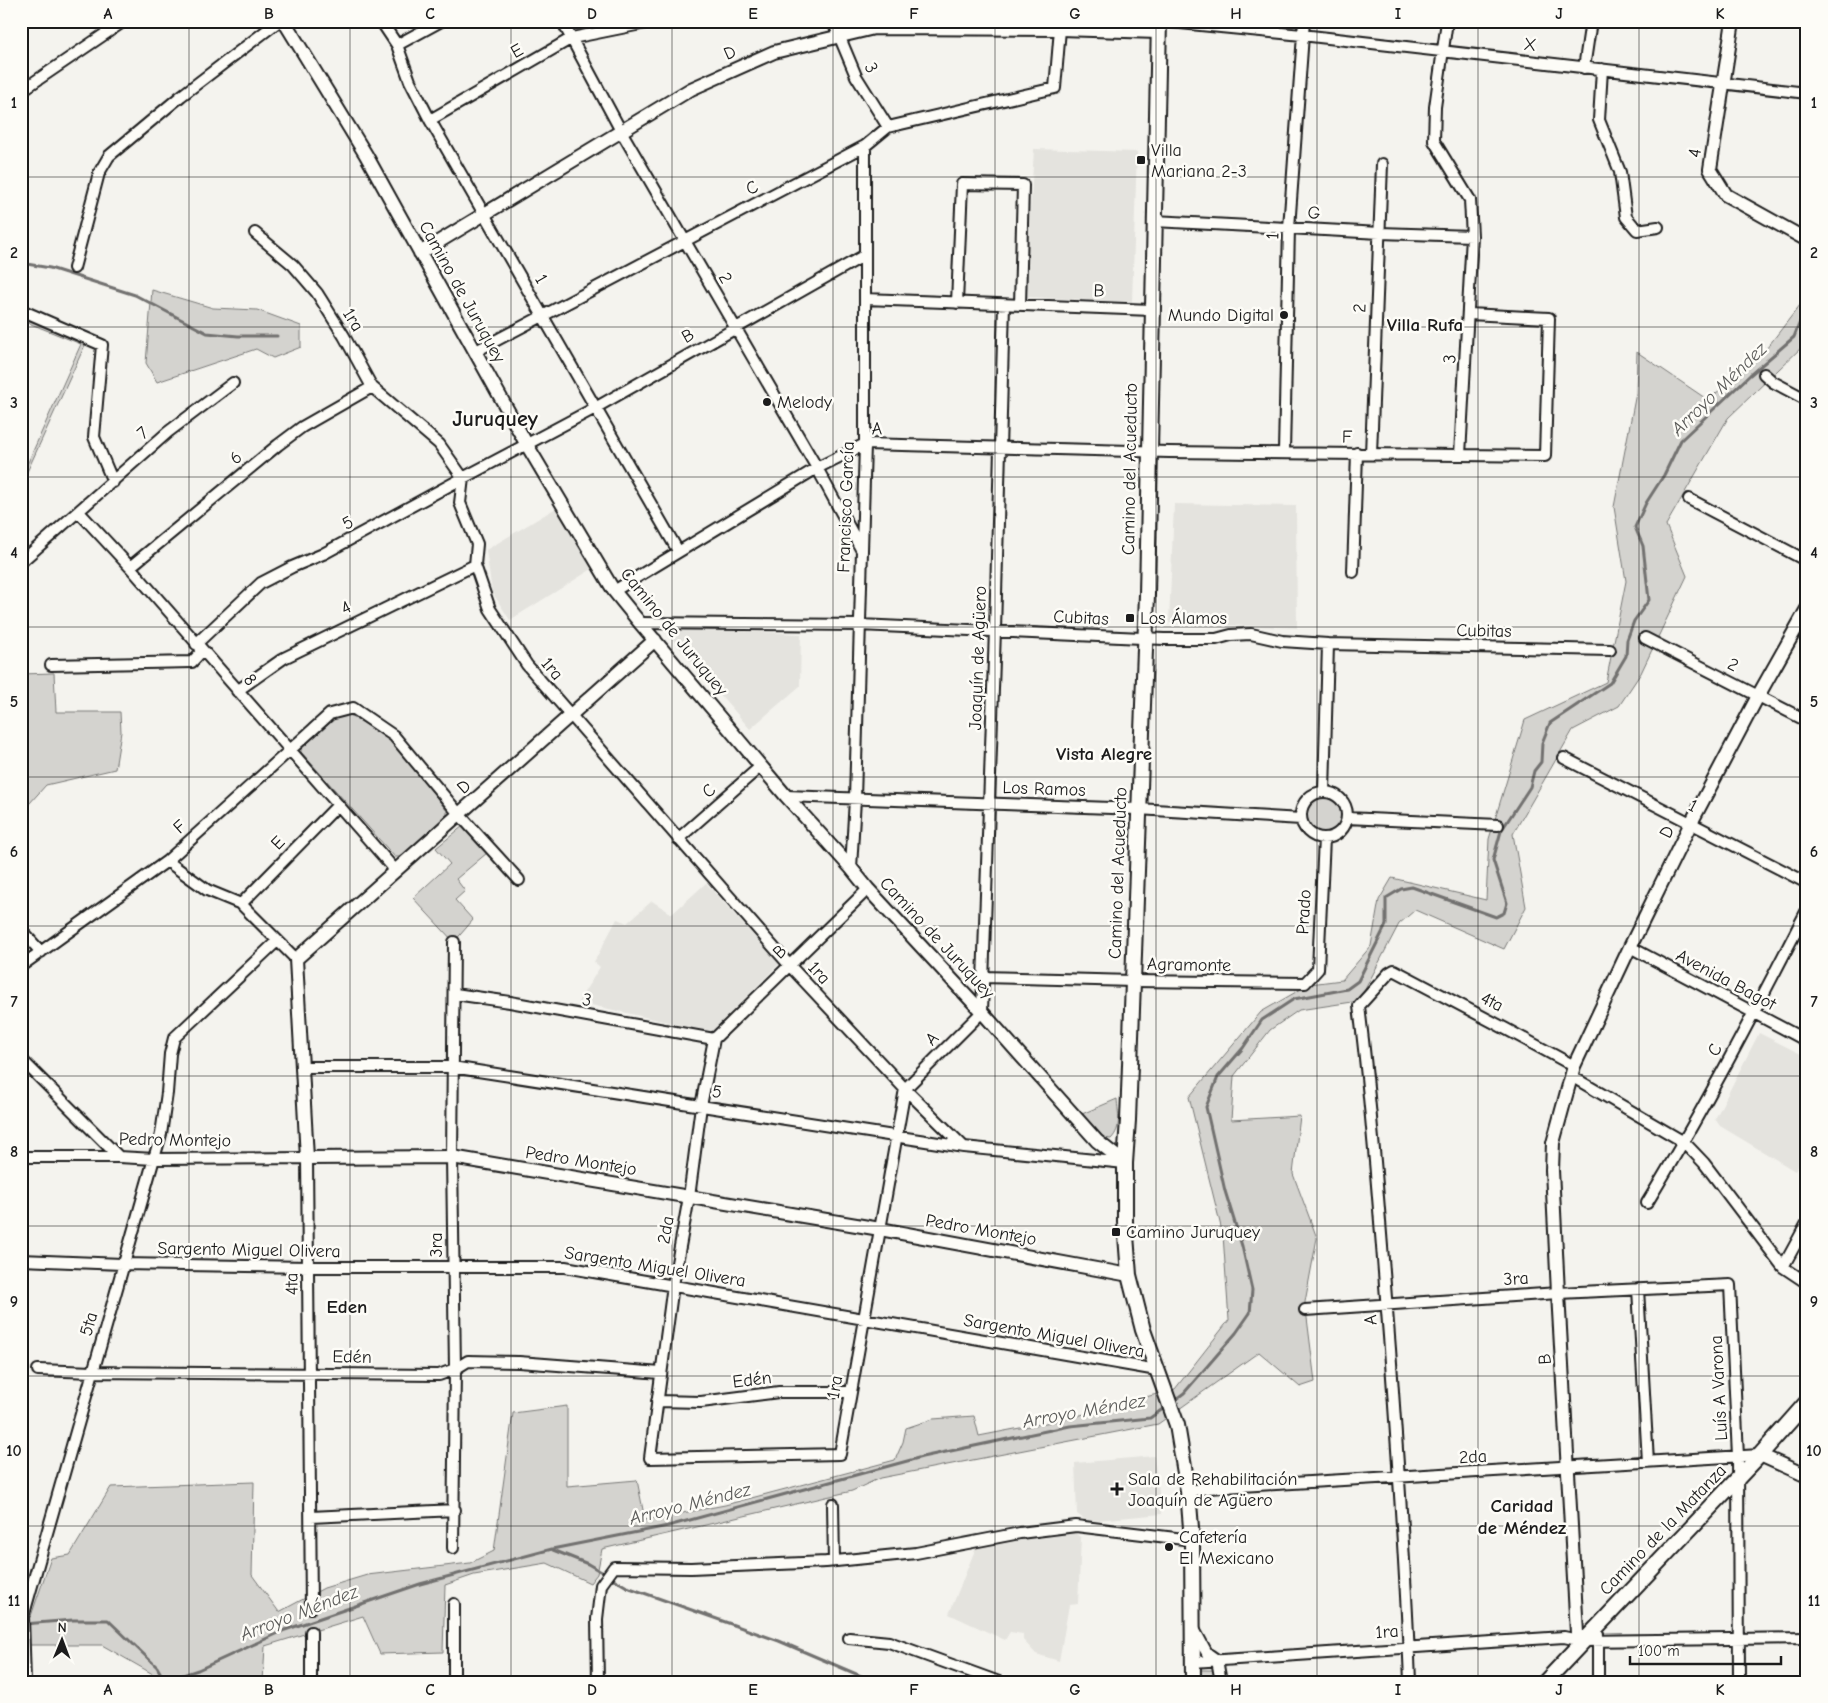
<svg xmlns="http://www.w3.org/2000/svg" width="1828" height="1703" font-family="'Comic Neue',sans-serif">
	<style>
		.built { fill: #e4e3de }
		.green { fill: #d4d3cf; stroke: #787876 }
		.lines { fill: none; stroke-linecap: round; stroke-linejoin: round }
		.stream { stroke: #72716f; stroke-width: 3 }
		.minor-casing { stroke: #1c1c1c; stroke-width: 14 }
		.tertiary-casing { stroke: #1c1c1c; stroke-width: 16 }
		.secondary-casing { stroke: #1c1c1c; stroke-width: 18 }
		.minor { stroke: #fdfcf7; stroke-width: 10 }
		.tertiary { stroke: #fdfcf7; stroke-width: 12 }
		.secondary { stroke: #fdfcf7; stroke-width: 14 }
		.grid { fill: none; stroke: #1c1c1c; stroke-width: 1; stroke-opacity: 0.55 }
		.poi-dot { fill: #1c1c1c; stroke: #fdfcf7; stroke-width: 2 }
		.labels { text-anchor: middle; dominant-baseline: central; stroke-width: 5; stroke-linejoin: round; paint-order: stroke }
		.street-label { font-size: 18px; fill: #1c1c1c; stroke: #fdfcf7 }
		.poi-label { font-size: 18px; fill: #1c1c1c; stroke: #fdfcf7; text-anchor: start }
		.neighbourhood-label { font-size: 19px; font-weight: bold; fill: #1c1c1c; stroke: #fdfcf7 }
		.water-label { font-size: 19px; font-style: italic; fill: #5c5c5a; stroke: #fdfcf7 }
		.district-label { font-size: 22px; font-weight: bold; fill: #1c1c1c; stroke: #fdfcf7 }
		.neatline { fill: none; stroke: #1c1c1c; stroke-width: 2 }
		.grid-label { font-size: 16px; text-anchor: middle; font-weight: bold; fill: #1c1c1c }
	</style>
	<rect width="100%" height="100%" fill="#f4f3ee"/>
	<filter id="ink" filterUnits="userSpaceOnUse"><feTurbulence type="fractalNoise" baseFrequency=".02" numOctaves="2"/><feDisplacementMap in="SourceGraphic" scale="10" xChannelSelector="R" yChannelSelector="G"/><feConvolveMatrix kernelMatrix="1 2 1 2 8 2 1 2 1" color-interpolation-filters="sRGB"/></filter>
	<g filter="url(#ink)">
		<path class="built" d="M1034 149 1137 152 1132 302 1025 297Z
			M1174 504 1296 506 1297 628 1169 623Z
			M556 508 592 569 510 620 492 592 486 550Z
			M676 628 801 634 800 686 750 729 669 635Z
			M706 883 779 964 711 1032 578 1002 600 967 594 962 617 919 627 923 652 901 672 914Z
			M1759 1033 1807 1057V1159L1804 1158 1795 1171 1720 1126 1715 1119Z
			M1154 1456 1162 1514 1087 1521 1077 1514 1075 1463Z
			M1072 1530 1081 1538 1078 1604 1069 1605 1059 1661 1036 1654 1023 1640V1634L1010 1632 1005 1640 949 1614 977 1545Z"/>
		<path class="green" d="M152 290 213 308 257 310 301 326V347L273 358 256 349 157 382 146 363Z
			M1807 296V346H1803L1728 418 1666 525 1687 576 1641 673 1619 706 1573 730 1513 834 1526 907 1504 949 1415 910 1399 924 1359 1001 1299 1010 1270 1030 1234 1076 1231 1120 1300 1116 1293 1174 1317 1238 1305 1302 1315 1382 1300 1387 1259 1352 1158 1424 880 1478 852 1491 602 1549 597 1574 590 1583 547 1563 474 1575 445 1585 443 1652 380 1654 363 1616 265 1646 263 1682H170L165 1681 102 1645H21V1615L31 1616 51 1558 70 1555 111 1487 254 1482 252 1575 279 1612 324 1588 367 1575 470 1563 494 1551 513 1413 567 1406V1486L637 1480 645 1520 725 1505 895 1460 903 1442 906 1428 933 1419 974 1416 979 1436 1066 1419 1175 1389 1229 1320 1223 1235 1189 1097 1261 1012 1310 984 1342 980 1371 946 1379 900 1392 878 1486 900 1489 839 1525 720 1606 682 1626 581 1614 507 1636 393 1637 352 1708 400 1763 353Z
			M21 314 82 340 85 345 21 485V478L81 344 21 320Z
			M54 673 56 712H120L121 732 115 769 46 785 21 813V674Z
			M348 714 392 740 447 811V814L401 857H395L301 752V749L338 716Z
			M1307 815a18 18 0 1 1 36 0a18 18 0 1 1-36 0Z
			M463 826 487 853 456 879 465 891 455 900 473 920 454 942 413 898 450 864 436 848Z
			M1117 1099C1118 1114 1122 1128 1111 1139L1104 1138 1082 1114Z
			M1198 1670H1214L1216 1682H1198Z"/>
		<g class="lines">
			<path class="stream" d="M21 263 50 268 135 295 207 333 238 336H277
				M1172 1402 1184 1393 1236 1333 1250 1313 1252 1290 1242 1246 1225 1191 1206 1107 1218 1077 1243 1048 1262 1020 1294 999 1347 989 1358 981 1386 925V898L1401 889 1412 887 1496 917 1504 913 1507 903 1493 860 1501 831 1530 787 1534 771 1541 762 1542 743 1550 723 1610 683 1626 656 1627 640 1634 621 1649 600 1643 546 1635 527 1646 503 1664 475 1681 440 1750 375 1794 337 1807 304
				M553 1550 588 1564 627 1587 779 1641 875 1682
				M24 1624 73 1620H108L157 1667 165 1681 198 1670 285 1630 420 1584 552 1549 668 1526 922 1457 1070 1426 1150 1418 1167 1406"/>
			<defs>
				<path id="minor" d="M381 21 397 45 410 81 430 120 678 551
					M562 21 621 131 817 468 861 549
					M833 21 856 76 888 127
					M848 21 870 27
					M1160 21 1302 35 1807 93
					M1447 21 1435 107 1434 141 1470 200 1472 236 1460 455
					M397 45 441 21
					M1584 68 1591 21
					M1602 69 1599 120 1620 172 1626 217 1637 230 1658 227
					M21 91 124 21
					M430 120 572 38 656 21
					M1154 221 1380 233 1472 236
					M255 233 293 265 317 293 344 336 372 387 439 444 463 478 460 503 477 544 475 565 490 609 527 665 790 966 905 1089 964 1147
					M74 268 99 173 109 156 181 96 279 21
					M865 299 1152 310
					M957 303 962 184 1023 185 1020 305
					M21 310 102 345 94 437 113 482
					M476 351 865 146 888 127 1055 88 1060 29
					M1764 374 1773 382 1807 400
					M1284 452 1289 228 1304 21
					M1371 454 1382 164
					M1689 499 1807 561
					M79 512 130 567 396 871
					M21 562 168 432 233 383
					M130 567 278 445 302 427 372 387
					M1353 572 1357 453
					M614 591 817 468 865 444 1169 452 1545 456 1549 318 1469 314
					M640 623 860 625 1164 639H1216L1231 635 1251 634 1282 641 1328 644 1610 650
					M1645 638 1807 721
					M196 644 261 583 292 567 323 554 463 478 595 408 865 255
					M51 665 192 662 202 651
					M237 691 284 658 475 565
					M1564 758 1807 883
					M1301 815a23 23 0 1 1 46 0a23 23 0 1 1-46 0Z
					M1324 792 1328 644
					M786 796 1138 809 1301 819
					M1347 818 1498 825
					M678 839 761 766
					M167 861 207 890 241 904 296 959
					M851 868 855 799 865 444V146
					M241 904 338 805
					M21 930 41 952
					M1630 947 1807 1041
					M21 966 167 861 330 714 353 708 394 736 459 814 519 880
					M982 977 1133 981 1305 983 1318 969 1324 838
					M455 994 510 1002 714 1039
					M714 1039 701 1106 689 1197 673 1285 650 1458 840 1454 905 1089 982 1012 995 630 1004 305
					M714 1039 868 889
					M21 1059 119 1157
					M303 1067H452L964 1147 1125 1163
					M1571 1076 1684 1142 1704 1163 1783 1267 1807 1283
					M21 1157H119L154 1159 307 1158 311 1608
					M1647 1203C1705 1108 1756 1009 1807 910
					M21 1260 122 1264 309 1267H565L1157 1370
					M1783 1267 1807 1223
					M1638 1289 1648 1462
					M1305 1310 1558 1293 1730 1285 1738 1456 1739 1682
					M38 1370 93 1372 439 1375 455 1369 468 1361 519 1362 661 1373
					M657 1401 701 1402 779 1392H851
					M1188 1491 1208 1488 1760 1455
					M833 1504 834 1561
					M311 1517 455 1510
					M453 1548 455 1369 452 1157 454 942
					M454 1604V1682
					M1194 1629 1207 1653 1217 1660 1221 1682
					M311 1632V1682
					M1598 1635V1682
					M849 1638 889 1642 999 1682
					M1193 1662 1564 1637 1583 1641 1807 1638
					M25 1682 23 1617 161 1134 167 1093 170 1054 174 1038 277 941
					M598 1682 597 1619 601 1585 614 1567 691 1568 826 1562 916 1553 1020 1533 1076 1526 1192 1540
					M1410 1682C1406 1571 1398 1460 1390 1349 1381 1235 1373 1120 1359 1006L1389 973 1394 970 1506 1029 1574 1066"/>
				<path id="tertiary" d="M284 21 366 155 527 445 614 591 640 623 786 796 851 868 868 889 982 1012 1097 1141 1125 1163
					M1733 21 1710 169 1726 195 1807 240
					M420 253 691 89 774 52 874 28 1060 29 1158 32
					M655 640 296 959 307 1158 452 1157 880 1229 1129 1275
					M1760 1455 1807 1476
					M1583 1641 1577 1633 1558 1293 1552 1170 1553 1143 1574 1066 1630 947 1691 823 1758 696 1807 609"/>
				<path id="secondary" d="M1159 21 1147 594 1128 1120 1125 1163V1222L1129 1275 1143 1330 1177 1425 1188 1491 1192 1540 1193 1682
					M1545 1682 1760 1455 1807 1402"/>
			</defs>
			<use href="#minor" class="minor-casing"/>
			<use href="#tertiary" class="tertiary-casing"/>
			<use href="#secondary" class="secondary-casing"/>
			<use href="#minor" class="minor"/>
			<use href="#tertiary" class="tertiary"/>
			<use href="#secondary" class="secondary"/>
		</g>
	</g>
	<path class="grid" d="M189 21V1682M350 21V1682M511 21V1682M672 21V1682M833 21V1682M995 21V1682M1156 21V1682M1317 21V1682M1478 21V1682M1639 21V1682M21 177H1807M21 327H1807M21 477H1807M21 627H1807M21 777H1807M21 926H1807M21 1076H1807M21 1226H1807M21 1376H1807M21 1526H1807"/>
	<g class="poi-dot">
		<rect x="1136" y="155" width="10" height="10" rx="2.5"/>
		<circle cx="1284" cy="315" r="5"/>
		<circle cx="767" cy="402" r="5"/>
		<rect x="1125" y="613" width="10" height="10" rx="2.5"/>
		<rect x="1111" y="1227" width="10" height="10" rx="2.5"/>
		<path d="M1114.5 1481.5h5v5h5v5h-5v5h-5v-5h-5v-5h5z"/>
		<circle cx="1169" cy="1547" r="5"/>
	</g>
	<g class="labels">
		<g class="street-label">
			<text transform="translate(1530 45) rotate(6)">X</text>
			<text transform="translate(517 51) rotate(-30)">E</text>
			<text transform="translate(730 53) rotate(-24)">D</text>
			<text transform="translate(871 68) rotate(62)">3</text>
			<text transform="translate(1695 153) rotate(-81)">4</text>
			<text transform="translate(752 188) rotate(-28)">C</text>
			<text transform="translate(1314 213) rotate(3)">G</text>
			<text transform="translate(1273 236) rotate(-88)">1</text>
			<text transform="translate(725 278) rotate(60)">2</text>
			<text transform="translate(541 279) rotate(60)">1</text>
			<text transform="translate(1099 291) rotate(2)">B</text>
			<text transform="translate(462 292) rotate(61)">Camino de Juruquey</text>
			<text transform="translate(1360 308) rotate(-88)">2</text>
			<text transform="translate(353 320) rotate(58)">1ra</text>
			<text transform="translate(688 336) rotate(-29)">B</text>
			<text transform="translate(1450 359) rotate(-87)">3</text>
			<text transform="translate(877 429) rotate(-1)">A</text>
			<text transform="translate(143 433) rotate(-42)">7</text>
			<text transform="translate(1347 437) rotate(1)">F</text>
			<text transform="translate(236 458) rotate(-40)">6</text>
			<text transform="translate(1130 469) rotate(-89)">Camino del Acueducto</text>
			<text transform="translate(846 507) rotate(-88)">Francisco García</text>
			<text transform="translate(348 523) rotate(-28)">5</text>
			<text transform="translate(346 608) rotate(-26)">4</text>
			<text transform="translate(1081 618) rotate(3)">Cubitas</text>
			<text transform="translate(1484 631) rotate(1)">Cubitas</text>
			<text transform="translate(674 632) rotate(51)">Camino de Juruquey</text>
			<text transform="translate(978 658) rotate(-88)">Joaquín de Agüero</text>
			<text transform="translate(1733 665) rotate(27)">2</text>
			<text transform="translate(552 669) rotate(50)">1ra</text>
			<text transform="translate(250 680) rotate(49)">8</text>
			<text transform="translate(464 787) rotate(-42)">D</text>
			<text transform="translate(1044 789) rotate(2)">Los Ramos</text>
			<text transform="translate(709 791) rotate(-42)">C</text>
			<text transform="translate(1693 806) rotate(27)">1</text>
			<text transform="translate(180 827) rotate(-42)">F</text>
			<text transform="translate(1667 832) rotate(-64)">D</text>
			<text transform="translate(278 843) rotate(-46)">E</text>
			<text transform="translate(1118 873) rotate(-88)">Camino del Acueducto</text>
			<text transform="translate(1304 912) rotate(-87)">Prado</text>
			<text transform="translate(937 938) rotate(47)">Camino de Juruquey</text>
			<text transform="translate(780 952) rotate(-44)">B</text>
			<text transform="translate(1189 965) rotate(1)">Agramonte</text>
			<text transform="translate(819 973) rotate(47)">1ra</text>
			<text transform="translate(1726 980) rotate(28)">Avenida Bagot</text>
			<text transform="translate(587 1000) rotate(10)">3</text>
			<text transform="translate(1492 1002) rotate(27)">4ta</text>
			<text transform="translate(932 1039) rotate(-45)">A</text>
			<text transform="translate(1715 1050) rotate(-62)">C</text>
			<text transform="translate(717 1092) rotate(9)">5</text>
			<text transform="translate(175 1140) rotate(1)">Pedro Montejo</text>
			<text transform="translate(581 1161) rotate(9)">Pedro Montejo</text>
			<text transform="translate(666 1230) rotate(-80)">2da</text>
			<text transform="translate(981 1230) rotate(10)">Pedro Montejo</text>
			<text transform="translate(436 1245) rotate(-90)">3ra</text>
			<text transform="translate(249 1250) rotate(1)">Sargento Miguel Olivera</text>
			<text transform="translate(655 1267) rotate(9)">Sargento Miguel Olivera</text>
			<text transform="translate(1516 1279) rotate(-4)">3ra</text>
			<text transform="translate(292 1284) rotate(-91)">4ta</text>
			<text transform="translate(1371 1320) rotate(-94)">A</text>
			<text transform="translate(89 1324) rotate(-74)">5ta</text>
			<text transform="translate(1054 1336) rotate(10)">Sargento Miguel Olivera</text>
			<text transform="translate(352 1357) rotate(1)">Edén</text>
			<text transform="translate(1545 1359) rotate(-94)">B</text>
			<text transform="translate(752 1380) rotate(-7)">Edén</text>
			<text transform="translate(835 1387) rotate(-80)">1ra</text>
			<text transform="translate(1719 1388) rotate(-93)">Luís A Varona</text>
			<text transform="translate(1473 1457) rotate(-3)">2da</text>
			<text transform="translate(1663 1530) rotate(-46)">Camino de la Matanza</text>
			<text transform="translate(1387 1632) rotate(-4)">1ra</text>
		</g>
		<g class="poi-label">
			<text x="1151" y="150">Villa<tspan x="1151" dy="21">Mariana 2-3</tspan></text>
			<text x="1274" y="315" text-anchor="end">Mundo Digital</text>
			<text x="777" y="402">Melody</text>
			<text x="1140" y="618">Los Álamos</text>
			<text x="1126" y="1232">Camino Juruquey</text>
			<text x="1128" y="1479">Sala de Rehabilitación<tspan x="1128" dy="21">Joaquín de Agüero</tspan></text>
			<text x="1179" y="1537">Cafetería<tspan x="1179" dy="21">El Mexicano</tspan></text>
		</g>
		<g class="neighbourhood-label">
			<text x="1425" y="325">Villa Rufa</text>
			<text x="1104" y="754">Vista Alegre</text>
			<text x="347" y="1307">Eden</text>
			<text x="1522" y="1506">Caridad<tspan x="1522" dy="22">de Méndez</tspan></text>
		</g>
		<g class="water-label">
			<text transform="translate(1719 389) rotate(-44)">Arroyo Méndez</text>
			<text transform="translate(1084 1411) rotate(-10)">Arroyo Méndez</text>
			<text transform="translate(690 1504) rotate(-14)">Arroyo Méndez</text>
			<text transform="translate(299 1613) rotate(-21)">Arroyo Méndez</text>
		</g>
		<g class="district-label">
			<text x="495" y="419">Juruquey</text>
		</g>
	</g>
	<rect width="1828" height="1703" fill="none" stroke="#fdfcf7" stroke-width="55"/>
	<g transform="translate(62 1640) rotate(1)" stroke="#fdfcf7" stroke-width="4" paint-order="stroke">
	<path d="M0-4L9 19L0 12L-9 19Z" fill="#1c1c1c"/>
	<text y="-8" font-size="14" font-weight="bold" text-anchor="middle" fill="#1c1c1c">N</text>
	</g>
	<path d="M1630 1656v8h151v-8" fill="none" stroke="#1c1c1c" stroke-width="2.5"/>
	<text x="1638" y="1656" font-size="15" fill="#1c1c1c" stroke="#fdfcf7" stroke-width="4" paint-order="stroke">100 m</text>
	<rect x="28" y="28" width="1772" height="1648" class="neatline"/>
	<g class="grid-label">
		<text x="108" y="19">A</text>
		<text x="269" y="19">B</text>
		<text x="430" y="19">C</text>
		<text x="592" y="19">D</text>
		<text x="753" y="19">E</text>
		<text x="914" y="19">F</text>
		<text x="1075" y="19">G</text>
		<text x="1236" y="19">H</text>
		<text x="1398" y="19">I</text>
		<text x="1559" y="19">J</text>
		<text x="1720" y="19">K</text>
		<text x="14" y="108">1</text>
		<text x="1814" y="108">1</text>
		<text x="14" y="258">2</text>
		<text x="1814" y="258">2</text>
		<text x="14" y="408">3</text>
		<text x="1814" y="408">3</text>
		<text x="14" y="558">4</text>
		<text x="1814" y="558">4</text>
		<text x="14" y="707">5</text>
		<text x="1814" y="707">5</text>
		<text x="14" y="857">6</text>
		<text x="1814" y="857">6</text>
		<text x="14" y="1007">7</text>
		<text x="1814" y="1007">7</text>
		<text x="14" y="1157">8</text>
		<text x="1814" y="1157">8</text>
		<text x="14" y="1307">9</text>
		<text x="1814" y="1307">9</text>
		<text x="14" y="1456">10</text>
		<text x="1814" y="1456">10</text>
		<text x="14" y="1606">11</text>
		<text x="1814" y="1606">11</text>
		<text x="108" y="1695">A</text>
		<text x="269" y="1695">B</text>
		<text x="430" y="1695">C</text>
		<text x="592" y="1695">D</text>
		<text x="753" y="1695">E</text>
		<text x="914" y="1695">F</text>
		<text x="1075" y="1695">G</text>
		<text x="1236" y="1695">H</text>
		<text x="1398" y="1695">I</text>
		<text x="1559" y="1695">J</text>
		<text x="1720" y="1695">K</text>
	</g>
</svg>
